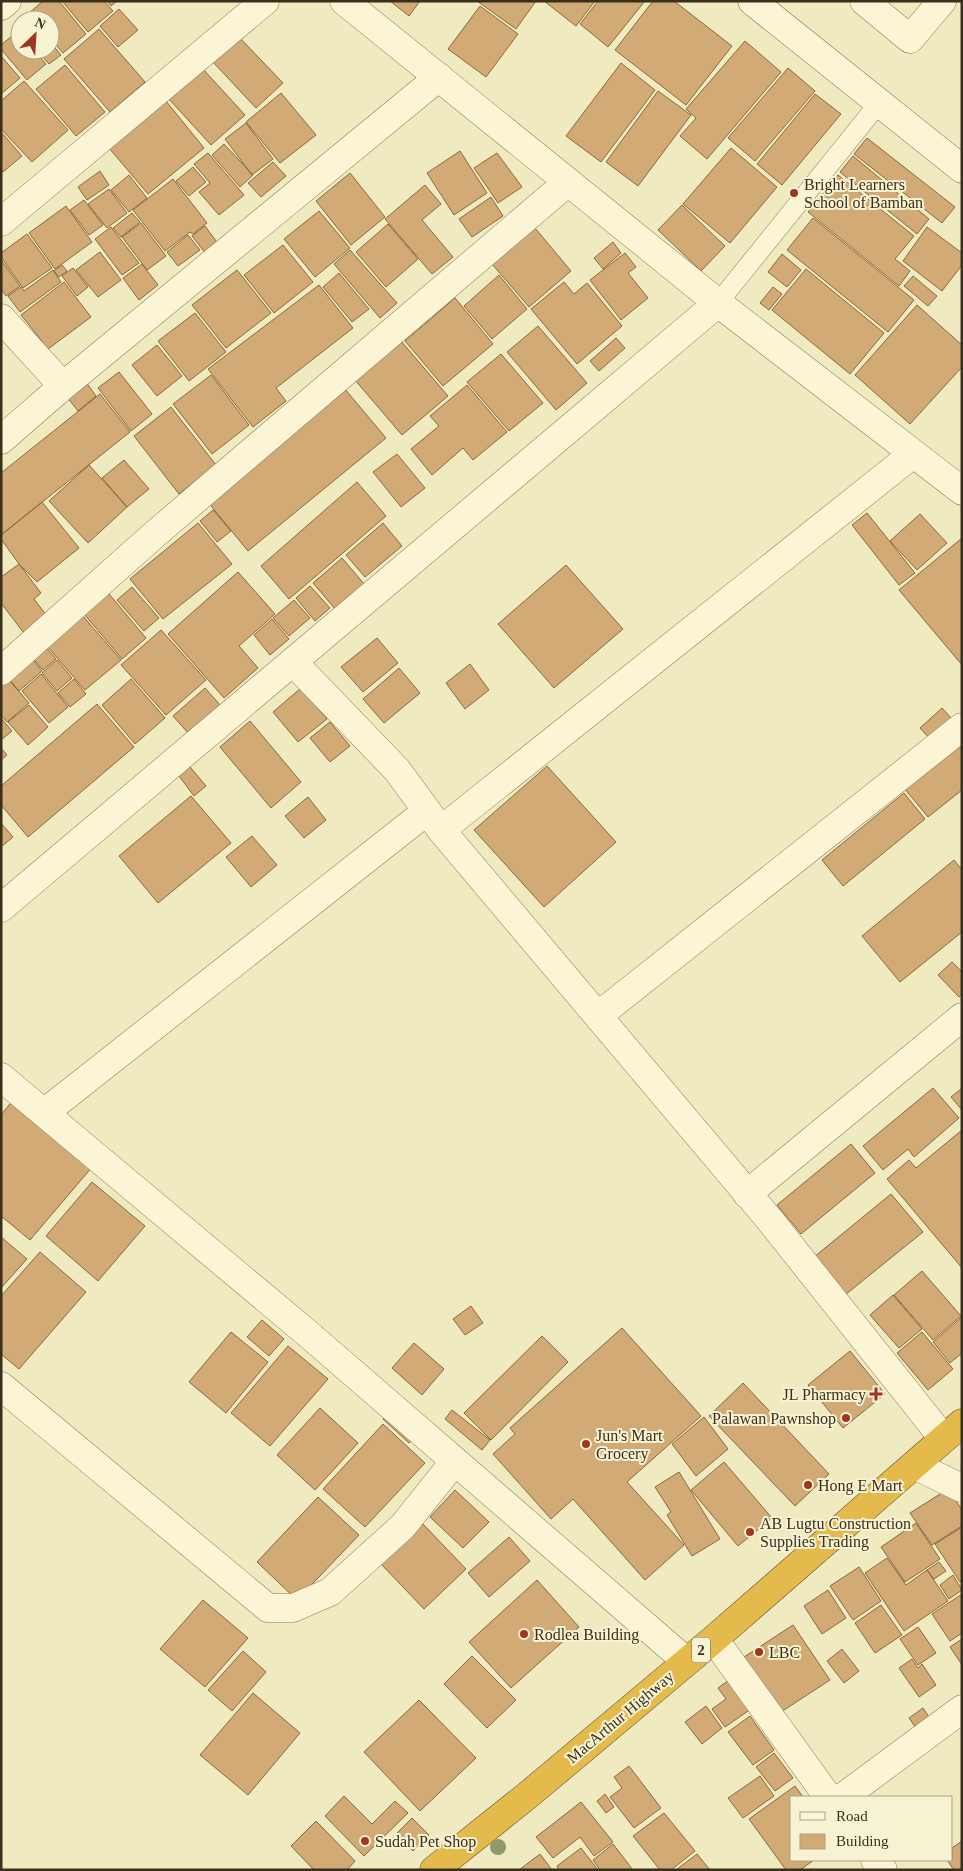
<svg xmlns="http://www.w3.org/2000/svg" width="963" height="1871" font-family="'Times New Roman',serif">
	<style>
		.building { fill: #d1aa75; stroke: #8b683c }
		.lines { fill: none; stroke-linecap: round; stroke-linejoin: round }
		.lane-casing { stroke: #8b7b57; stroke-width: 20 }
		.street-casing { stroke: #8b7b57; stroke-width: 29 }
		.secondary-casing { stroke: #6d5c3b; stroke-width: 29 }
		.highway-casing { stroke: #58482c; stroke-width: 29 }
		.lane { stroke: #fbf5d5; stroke-width: 19 }
		.street { stroke: #fbf5d5; stroke-width: 28 }
		.secondary { stroke: #fbf5d5; stroke-width: 28 }
		.highway { stroke: #e5ba4d; stroke-width: 28 }
		.tree { fill: #90996a }
		.poi-dot { fill: #9d3724; stroke: #f7f2d1; stroke-width: 2 }
		.labels { text-anchor: middle; dominant-baseline: central; stroke-width: 4; stroke-linejoin: round; paint-order: stroke }
		.shield { fill: #f7f2d1; stroke: #736a53; stroke-width: 1 }
		.shield-label { font-size: 15px; font-weight: bold; fill: #3a2f1d }
		.poi-label { font-size: 16px; fill: #3a2f1d; stroke: #f7f2d1; text-anchor: start }
		.street-label { font-size: 16px; fill: #3a2f1d; stroke: #f7f2d1 }
	</style>
	<rect width="100%" height="100%" fill="#f0eac1"/>
	<path class="building" d="M43 1H59L86 34 63 53 50 38V20H34L29 13Z
		M62 1H104L113 11 88 32Z
		M107 1H117L111 6Z
		M390 1H420L409 16Z
		M477 1H536L516 29Z
		M544 1H595L576 26Z
		M598 1H645L608 47 580 24Z
		M653 1H674L732 46 686 105 615 50Z
		M480 6 518 34 486 77 448 49Z
		M119 9 138 30 118 47 100 26Z
		M99 29 145 82 110 112 64 59Z
		M18 31 20 34V50H34L46 64 27 80 1 49V45Z
		M239 37 283 83 256 108 212 61Z
		M745 41 781 72 707 159 680 136 696 118 686 109Z
		M50 42 61 55 49 64 37 50H50Z
		M1 56 20 78 1 94Z
		M621 63 655 90 601 162 566 136Z
		M65 65 105 112 76 136 36 89Z
		M202 68 245 115 211 145 168 98Z
		M788 68 815 91 755 161 728 138Z
		M24 81 68 130 32 162 1 129V101Z
		M658 91 691 115 638 186 606 162Z
		M281 93 316 135 280 163 246 122Z
		M815 94 841 114 782 185 757 164Z
		M166 101 204 148 148 194 109 148Z
		M246 123 273 159 252 175 225 139Z
		M1 132 22 156 3 172 1 170Z
		M867 138 955 207 942 223 854 154Z
		M224 144 253 175 240 187 212 155Z
		M731 148 777 187 730 243 683 204Z
		M460 151 487 193 454 215 427 173Z
		M208 153 244 195 219 215 199 192 210 183 194 164Z
		M497 153 522 187 498 203 474 168Z
		M853 156 929 219 917 234 840 172Z
		M273 162 286 176 261 197 248 183Z
		M193 167 206 182 189 196 176 181Z
		M100 171 109 185 87 200 78 187Z
		M350 173 385 217 351 245 316 201Z
		M129 175 147 198 129 212 111 190Z
		M838 175 914 236 895 259 910 271 899 286 808 212Z
		M173 179 207 223 193 234 190 232 165 251 133 210Z
		M425 185 441 204 422 220 453 257 432 274 385 219Z
		M109 189 127 213 107 228 88 204Z
		M491 197 503 216 472 237 459 219Z
		M84 200 103 225 89 235 70 210Z
		M682 205 725 246 701 271 658 230Z
		M66 206 92 242 55 269 29 233Z
		M319 211 350 248 315 277 284 239Z
		M132 213 140 222 121 237 113 228Z
		M813 218 914 300 888 332 787 250Z
		M141 223 166 256 147 270 122 237Z
		M388 224 418 259 386 287 356 252Z
		M205 226 219 245 207 255 192 236Z
		M111 227 139 263 122 275 95 239Z
		M927 227 962 253V265L942 291 903 261Z
		M535 228 571 271 529 307 492 264Z
		M27 234 52 268 23 288 1 257V253Z
		M188 235 200 250 178 266 167 252Z
		M613 242 621 253 603 269 594 258Z
		M283 245 313 282 274 313 244 275Z
		M350 250 397 303 380 318 334 264Z
		M100 252 121 280 98 297 76 270Z
		M625 253 636 267 628 273 648 298 621 320 590 280Z
		M782 254 801 270 787 287 768 272Z
		M1 260 20 286 6 296 1 289Z
		M142 264 158 285 139 300 123 278Z
		M62 265 67 271 59 277 54 271Z
		M73 268 88 287 77 296 62 276Z
		M806 269 884 333 850 374 772 310Z
		M53 270 61 282 20 312 8 296 21 287 24 291Z
		M237 270 271 313 226 348 192 305Z
		M339 273 369 309 352 322 323 287Z
		M499 275 527 309 492 339 464 306Z
		M913 276 937 296 928 306 904 286Z
		M64 282 91 317 48 349 21 315Z
		M564 282 574 294 587 283 622 326 577 364 531 309Z
		M319 285 353 328 276 388 286 401 253 427 208 369Z
		M773 287 782 294 769 310 760 303Z
		M455 298 493 344 443 386 405 341Z
		M917 305 962 345V367L910 424 855 375Z
		M195 313 226 352 189 381 158 341Z
		M538 326 587 383 556 410 507 352Z
		M395 334 448 396 402 435 349 373Z
		M616 338 625 348 599 371 590 361Z
		M157 345 182 376 157 396 132 365Z
		M501 354 543 403 509 431 467 382Z
		M119 372 152 414 131 431 98 388Z
		M211 375 249 425 212 454 173 404Z
		M86 382 96 396 78 411 67 397Z
		M467 385 507 432 473 460 463 448 432 475 411 449 439 426 430 416Z
		M344 388 386 438 248 551 207 501Z
		M100 394 130 432 1 535V473Z
		M171 407 216 465 179 494 134 436Z
		M397 454 425 488 401 507 373 472Z
		M124 460 149 489 127 507 102 478Z
		M89 465 127 507 88 543 49 501Z
		M357 482 386 516 289 599 261 566Z
		M42 502 79 548 37 582 19 564 1 539V535Z
		M213 510 231 531 217 542 200 521Z
		M867 513 915 573 899 585 852 525Z
		M920 514 947 543 917 570 890 541Z
		M198 523 232 564 163 619 130 579Z
		M383 523 402 546 365 577 346 555Z
		M962 538V665L899 590Z
		M342 558 365 585 336 610 313 583Z
		M19 564 41 593 34 599 50 620 27 637 1 603V577Z
		M566 565 623 629 554 688 498 624Z
		M238 572 275 614 239 646 258 668 224 698 168 634Z
		M310 586 330 608 315 621 296 598Z
		M132 587 159 618 144 631 117 600Z
		M104 588 146 638 122 659 79 608Z
		M294 600 310 618 289 636 273 618Z
		M82 615 121 660 85 690 46 645Z
		M272 619 289 639 270 655 254 635Z
		M161 630 206 680 166 715 121 665Z
		M377 638 398 663 363 692 341 667Z
		M43 644 56 659 43 670 30 655Z
		M27 653 42 671 19 691 4 673Z
		M57 660 72 678 57 691 42 673Z
		M470 664 489 690 465 709 446 683Z
		M399 668 420 693 384 723 363 699Z
		M41 674 68 707 49 723 22 691Z
		M8 679 29 703 7 722 1 715V684Z
		M74 679 86 694 70 707 58 693Z
		M131 679 165 718 135 744 102 705Z
		M205 688 221 706 189 734 173 716Z
		M301 688 327 719 298 742 273 712Z
		M97 704 134 747 28 837 1 805V786Z
		M29 705 48 727 28 745 8 722Z
		M942 708 952 719 930 739 920 728Z
		M1 718 12 731 1 740Z
		M250 721 301 782 271 808 220 747Z
		M330 722 350 746 330 762 310 738Z
		M962 741V790L928 817 904 788Z
		M1 748 7 755 1 760Z
		M547 766 616 842 544 907 474 830Z
		M190 767 206 786 194 796 179 776Z
		M904 793 925 819 843 886 822 860Z
		M191 796 231 843 158 903 119 856Z
		M308 797 326 820 304 838 285 816Z
		M1 823 13 837 1 847Z
		M252 836 277 865 251 887 226 857Z
		M954 860 962 870V932L900 982 862 936Z
		M952 962 962 972V994L959 997 938 975Z
		M933 1088 959 1118 914 1157 908 1149 883 1170 863 1146Z
		M961 1089 962 1090V1110L951 1097Z
		M14 1099 93 1166 30 1240 1 1216V1115Z
		M962 1130V1268L887 1179 909 1160 916 1168Z
		M851 1144 875 1173 801 1234 777 1205Z
		M92 1182 145 1226 98 1281 46 1236Z
		M891 1194 923 1232 845 1295 814 1257Z
		M1 1237 27 1259 1 1288Z
		M40 1252 86 1292 19 1369 1 1354V1296Z
		M922 1271 961 1316 933 1340 894 1295Z
		M893 1295 922 1329 899 1348 870 1315Z
		M471 1306 483 1323 465 1335 453 1319Z
		M962 1317V1353L950 1363 933 1342Z
		M262 1320 284 1339 269 1356 247 1337Z
		M622 1328 701 1416 627 1482 684 1545 645 1580 573 1499 551 1519 493 1454 515 1434 510 1428Z
		M231 1332 268 1362 226 1413 189 1382Z
		M922 1332 953 1369 928 1390 897 1353Z
		M542 1336 568 1362 491 1440 464 1413Z
		M414 1343 444 1369 422 1395 392 1368Z
		M288 1346 328 1379 270 1446 231 1413Z
		M850 1351 885 1394 843 1428 808 1385Z
		M743 1383 829 1474 795 1506 709 1416Z
		M320 1408 358 1443 315 1490 277 1455Z
		M452 1410 490 1440 482 1450 445 1419Z
		M390 1411 416 1436 409 1443 383 1419Z
		M704 1417 728 1449 696 1476 672 1444Z
		M383 1424 425 1463 365 1527 323 1489Z
		M724 1462 772 1518 738 1546 691 1490Z
		M679 1472 720 1539 692 1556 667 1515 671 1512 655 1487Z
		M948 1489 962 1510V1526L932 1545 910 1513Z
		M455 1490 489 1522 463 1548 430 1517Z
		M318 1497 359 1535 297 1600 257 1562Z
		M916 1523 940 1559 905 1582 881 1547Z
		M423 1524 466 1569 424 1609 381 1564Z
		M962 1527V1580L960 1582 935 1544Z
		M509 1537 530 1561 489 1597 468 1573Z
		M887 1558 906 1585 927 1570 948 1601 904 1631 865 1573Z
		M939 1562 946 1571 934 1579 927 1570Z
		M859 1567 881 1601 853 1620 830 1586Z
		M953 1575 962 1590 949 1599 940 1585Z
		M537 1580 579 1627 511 1688 469 1642Z
		M828 1590 846 1618 822 1634 804 1606Z
		M962 1594V1633L950 1641 932 1614Z
		M203 1600 248 1638 205 1687 160 1649Z
		M881 1605 902 1635 875 1653 855 1623Z
		M793 1625 830 1680 781 1712 744 1657Z
		M918 1627 936 1653 918 1665 900 1639Z
		M962 1639V1665L950 1647Z
		M842 1649 859 1671 844 1683 827 1661Z
		M243 1651 266 1672 232 1711 208 1690Z
		M472 1656 516 1700 487 1728 444 1684Z
		M912 1659 918 1668 922 1664 936 1685 919 1697 899 1668Z
		M729 1680 751 1709 725 1727 712 1709 726 1699 718 1688Z
		M253 1693 300 1733 248 1795 200 1755Z
		M419 1700 476 1758 420 1811 364 1752Z
		M706 1706 722 1728 702 1744 685 1722Z
		M923 1708 935 1726 921 1735 909 1718Z
		M750 1716 774 1750 753 1765 728 1732Z
		M774 1753 793 1778 775 1791 756 1767Z
		M629 1766 661 1808 634 1828 610 1797 622 1788 614 1777Z
		M760 1776 774 1796 743 1818 728 1798Z
		M795 1786 803 1797H792V1860H814L800 1870H786L749 1819Z
		M605 1794 614 1807 606 1813 597 1801Z
		M344 1796 372 1824 395 1801 408 1813 364 1856 325 1816Z
		M581 1802 613 1842 594 1856 580 1837 553 1858 536 1837Z
		M664 1813 695 1851 671 1870H660L633 1836Z
		M412 1818 429 1835 413 1851 396 1834Z
		M316 1821 355 1861 347 1870H314L291 1846Z
		M962 1841V1870H954L947 1860H952V1848Z
		M613 1844 633 1870H600L593 1860Z
		M581 1848 598 1870H559L557 1866Z
		M540 1854 552 1870H519Z
		M697 1854 710 1870H676Z"/>
	<g class="lines">
		<defs>
			<path id="lane" d="M718 303 879 103"/>
			<path id="street" d="M344 1 718 303 962 491
				M864 1 910 39 942 1
				M1 6 7 1
				M1 222 265 1
				M1 318 63 386
				M1 440 63 386 439 77
				M294 663 397 770 441 830 769 1219 943 1438
				M1 671 155 534 568 182
				M441 830 913 454
				M1 908 718 303
				M599 1015 962 727
				M1 1077 307 1333 686 1661
				M44 1113 427 811
				M747 1194 962 1017
				M1 1386 268 1608H293L330 1592 403 1526 454 1462
				M914 1465 962 1488
				M714 1639 828 1797
				M843 1797 962 1709
				M875 1860 883 1870"/>
			<path id="secondary" d="M752 1 962 169"/>
			<path id="highway" d="M434 1870 528 1795 714 1639 962 1423"/>
		</defs>
		<use href="#lane" class="lane-casing"/>
		<use href="#street" class="street-casing"/>
		<use href="#secondary" class="secondary-casing"/>
		<use href="#highway" class="highway-casing"/>
		<use href="#lane" class="lane"/>
		<use href="#street" class="street"/>
		<use href="#secondary" class="secondary"/>
		<use href="#highway" class="highway"/>
	</g>
	<circle class="tree" cx="498" cy="1847" r="8"/>
	<g class="poi-dot">
		<circle cx="794" cy="193" r="5"/>
		<path d="M873.5 1386.5h5v5h5v5h-5v5h-5v-5h-5v-5h5z"/>
		<circle cx="846" cy="1418" r="5"/>
		<circle cx="586" cy="1444" r="5"/>
		<circle cx="808" cy="1485" r="5"/>
		<circle cx="750" cy="1532" r="5"/>
		<circle cx="524" cy="1634" r="5"/>
		<circle cx="759" cy="1652" r="5"/>
		<circle cx="365" cy="1841" r="5"/>
	</g>
	<g class="labels">
		<rect class="shield" x="692" y="1637.5" width="18" height="25" rx="4"/>
		<g class="shield-label">
			<text x="701" y="1650">2</text>
		</g>
		<g class="poi-label">
			<text x="804" y="184">Bright Learners<tspan x="804" dy="18">School of Bamban</tspan></text>
			<text x="866" y="1394" text-anchor="end">JL Pharmacy</text>
			<text x="836" y="1418" text-anchor="end">Palawan Pawnshop</text>
			<text x="596" y="1435">Jun's Mart<tspan x="596" dy="18">Grocery</tspan></text>
			<text x="818" y="1485">Hong E Mart</text>
			<text x="760" y="1523">AB Lugtu Construction<tspan x="760" dy="18">Supplies Trading</tspan></text>
			<text x="534" y="1634">Rodlea Building</text>
			<text x="769" y="1652">LBC</text>
			<text x="375" y="1841">Sudah Pet Shop</text>
		</g>
		<g class="street-label">
			<text transform="translate(620 1717) rotate(-40)">MacArthur Highway</text>
		</g>
	</g>
	<rect width="963" height="1871" fill="none" stroke="#3a2f1d" stroke-width="5"/>
	<rect x="790" y="1796" width="162" height="65" fill="#f7f2d1" stroke="#aba489"/>
	<rect x="800" y="1812" width="25" height="8" fill="#fbf5d5" stroke="#aba489"/>
	<text x="836" y="1821" font-size="15" fill="#3a2f1d">Road</text>
	<rect x="800" y="1834" width="25" height="15" fill="#d1aa75" stroke="#aba489"/>
	<text x="836" y="1846" font-size="15" fill="#3a2f1d">Building</text>
	<g transform="translate(35 35) rotate(25)"><circle r="24" fill="#f7f2d1" stroke="#aba489"/>
	<path d="M0-4L9 19L0 12L-9 19Z" fill="#9d3724"/>
	<text y="-8" font-size="14" font-weight="bold" text-anchor="middle" fill="#3a2f1d">N</text>
	</g>
</svg>
